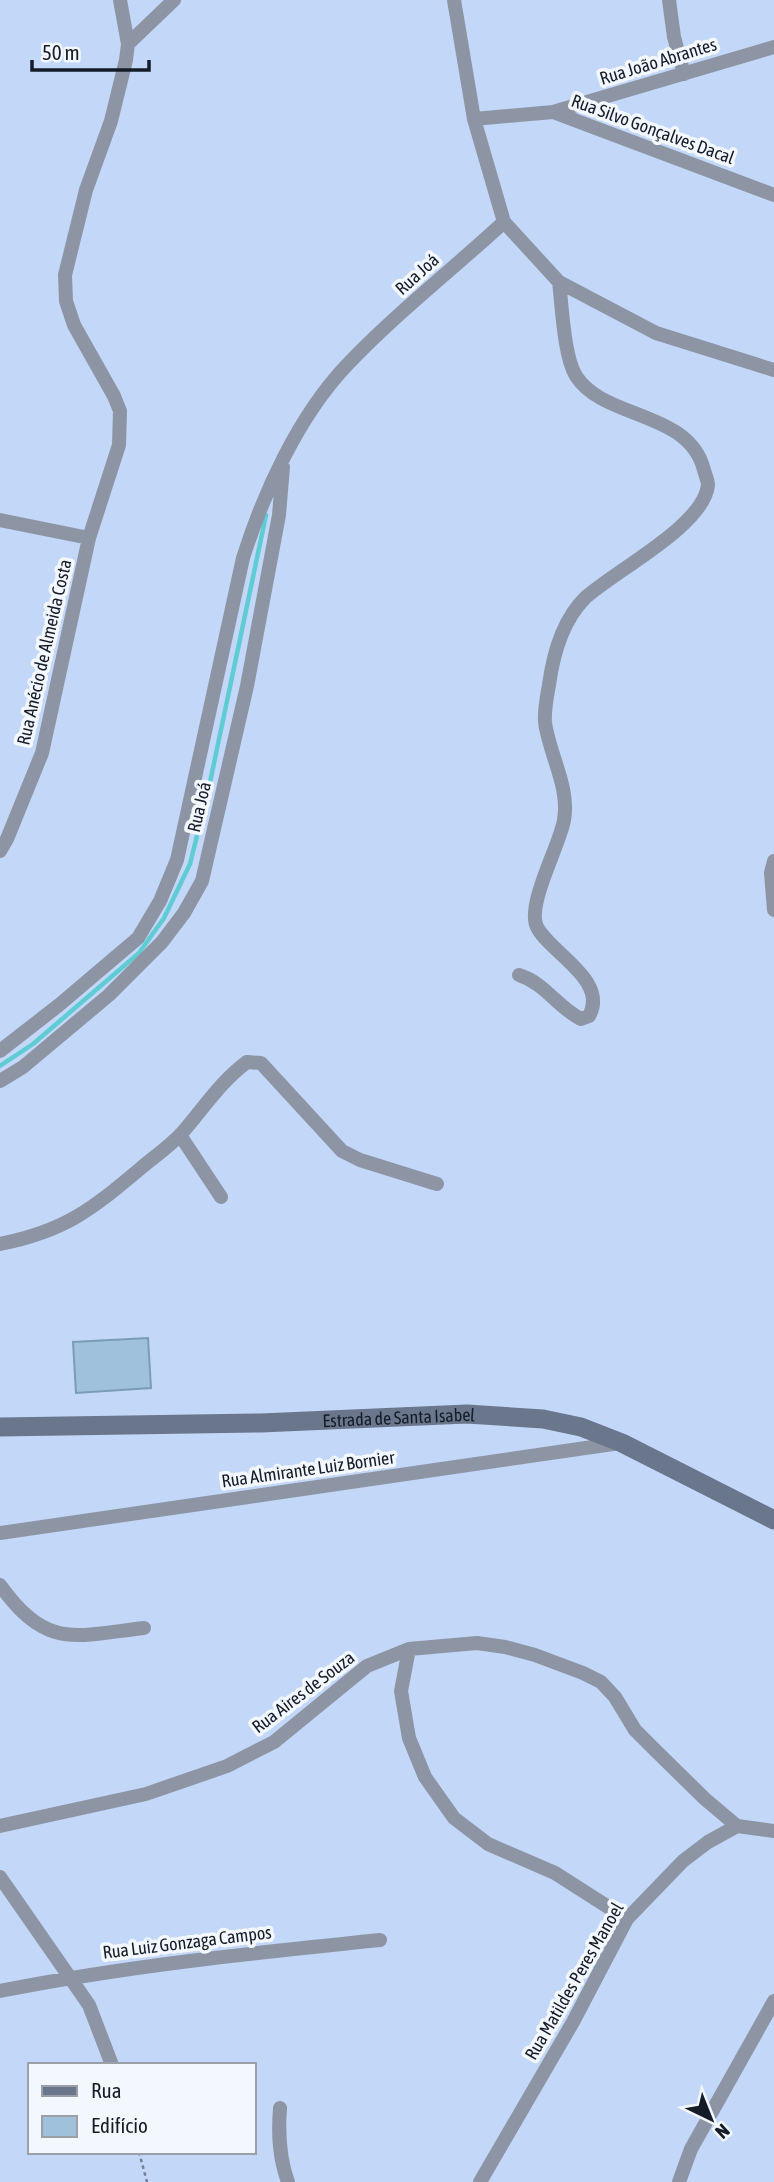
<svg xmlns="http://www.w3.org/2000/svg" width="774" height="2182" font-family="'Asap Condensed',sans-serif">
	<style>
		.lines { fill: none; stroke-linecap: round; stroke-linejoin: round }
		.stream { stroke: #5fccd3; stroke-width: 4.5 }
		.building { fill: #9fc1dc; stroke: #7a9cb5; stroke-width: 2 }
		.path { stroke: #717f97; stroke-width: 2.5; stroke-dasharray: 3.5 3.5; stroke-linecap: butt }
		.minor { stroke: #8d95a4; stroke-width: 14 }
		.secondary { stroke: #6a768b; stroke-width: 19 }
		.labels { text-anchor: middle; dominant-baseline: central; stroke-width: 7; stroke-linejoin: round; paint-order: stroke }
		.street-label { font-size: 18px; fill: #141c28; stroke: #f3f7fe }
	</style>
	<rect width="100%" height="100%" fill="#c3d7f9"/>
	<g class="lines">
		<path class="stream" d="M0 1066 33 1044 139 953 164 918 190 864 209 787 266 515"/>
	</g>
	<path class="building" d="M148 1338 151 1388 76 1393 73 1342Z"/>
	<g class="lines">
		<path class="path" d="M139 2152 147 2182"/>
		<path class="minor" d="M454 0 474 119 504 222 559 282 656 333 774 370
			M669 0 674 37 684 74
			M128 44 174 0
			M553 112 774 47
			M474 119 553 112 774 195
			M0 520 89 538
			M0 851 7 839 42 753 89 538 119 445 120 411 114 396 74 325 66 301 65 275 86 190 111 121 126 60 128 44 120 0
			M774 861 771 873 774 910
			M519 975C545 983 557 1007 581 1019L589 1016C609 980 550 953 537 927 526 905 560 845 564 820 570 787 549 754 545 722 544 711 547 696 549 685 553 655 563 620 585 598 614 571 704 526 708 485 708 481 705 474 704 470 689 410 604 420 576 376 564 357 562 306 559 282
			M0 1051 59 1005 138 938 160 901 177 860 243 558C264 492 298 417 346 366 393 316 453 269 504 222
			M0 1081 23 1067 109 995 162 942 184 913 202 881 247 686 279 515 283 467
			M180 1135 221 1197
			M0 1244C65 1231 91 1210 141 1168 154 1157 170 1146 182 1133 203 1109 221 1081 247 1062L261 1063 342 1151 360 1160 437 1184
			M0 1533 620 1443
			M0 1585C47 1650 74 1636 144 1628
			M409 1649 401 1691 409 1738 425 1777 454 1818 488 1844 555 1873 627 1919
			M0 1826 146 1794 227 1766 274 1742 367 1666 409 1649 477 1643 505 1647 535 1655 583 1673 601 1682 615 1697 635 1730 654 1749 705 1799 737 1826
			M0 1877 89 2005 112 2065
			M0 1991C126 1966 253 1953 380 1940
			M280 2108C278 2134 279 2157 288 2182
			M480 2182 573 2022 627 1919 683 1861 708 1842 737 1826 774 1831
			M679 2182 691 2149 774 2001"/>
		<path class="secondary" id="s1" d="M0 1427 261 1423 467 1414 543 1419 581 1427 622 1443 774 1520"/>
	</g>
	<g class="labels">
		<g class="street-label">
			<text transform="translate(658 61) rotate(-17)">Rua João Abrantes</text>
			<text transform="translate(653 129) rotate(20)">Rua Silvo Gonçalves Dacal</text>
			<text transform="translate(417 274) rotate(-42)">Rua Joá</text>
			<text transform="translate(44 652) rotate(-77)">Rua Anécio de Almeida Costa</text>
			<text transform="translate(199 807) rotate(-77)">Rua Joá</text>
			<text stroke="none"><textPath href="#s1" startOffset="399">Estrada de Santa Isabel</textPath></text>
			<text transform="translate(308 1469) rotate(-8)">Rua Almirante Luiz Bornier</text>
			<text transform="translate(303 1692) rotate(-37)">Rua Aires de Souza</text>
			<text transform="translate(187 1942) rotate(-7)">Rua Luiz Gonzaga Campos</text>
			<text transform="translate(574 1981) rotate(-60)">Rua Matildes Peres Manoel</text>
		</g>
	</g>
	<rect x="28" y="2063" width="228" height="91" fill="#f3f7fe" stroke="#9a9fa8" stroke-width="2"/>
	<rect x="42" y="2086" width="35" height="10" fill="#6a768b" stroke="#9a9fa8" stroke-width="2"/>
	<text x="91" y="2098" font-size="21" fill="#141c28">Rua</text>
	<rect x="42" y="2116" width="35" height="21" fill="#9fc1dc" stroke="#9a9fa8" stroke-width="2"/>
	<text x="91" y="2133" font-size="21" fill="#141c28">Edifício</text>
	<g transform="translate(711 2119) rotate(137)" stroke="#f3f7fe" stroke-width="5" paint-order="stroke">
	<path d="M0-5L12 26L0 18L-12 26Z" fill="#141c28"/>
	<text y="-10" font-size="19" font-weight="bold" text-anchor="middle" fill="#141c28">N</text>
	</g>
	<path d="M32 60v10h117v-10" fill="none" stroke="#141c28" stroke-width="3.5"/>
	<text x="42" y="60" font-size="21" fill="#141c28" stroke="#f3f7fe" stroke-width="5" paint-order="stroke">50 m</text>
</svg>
